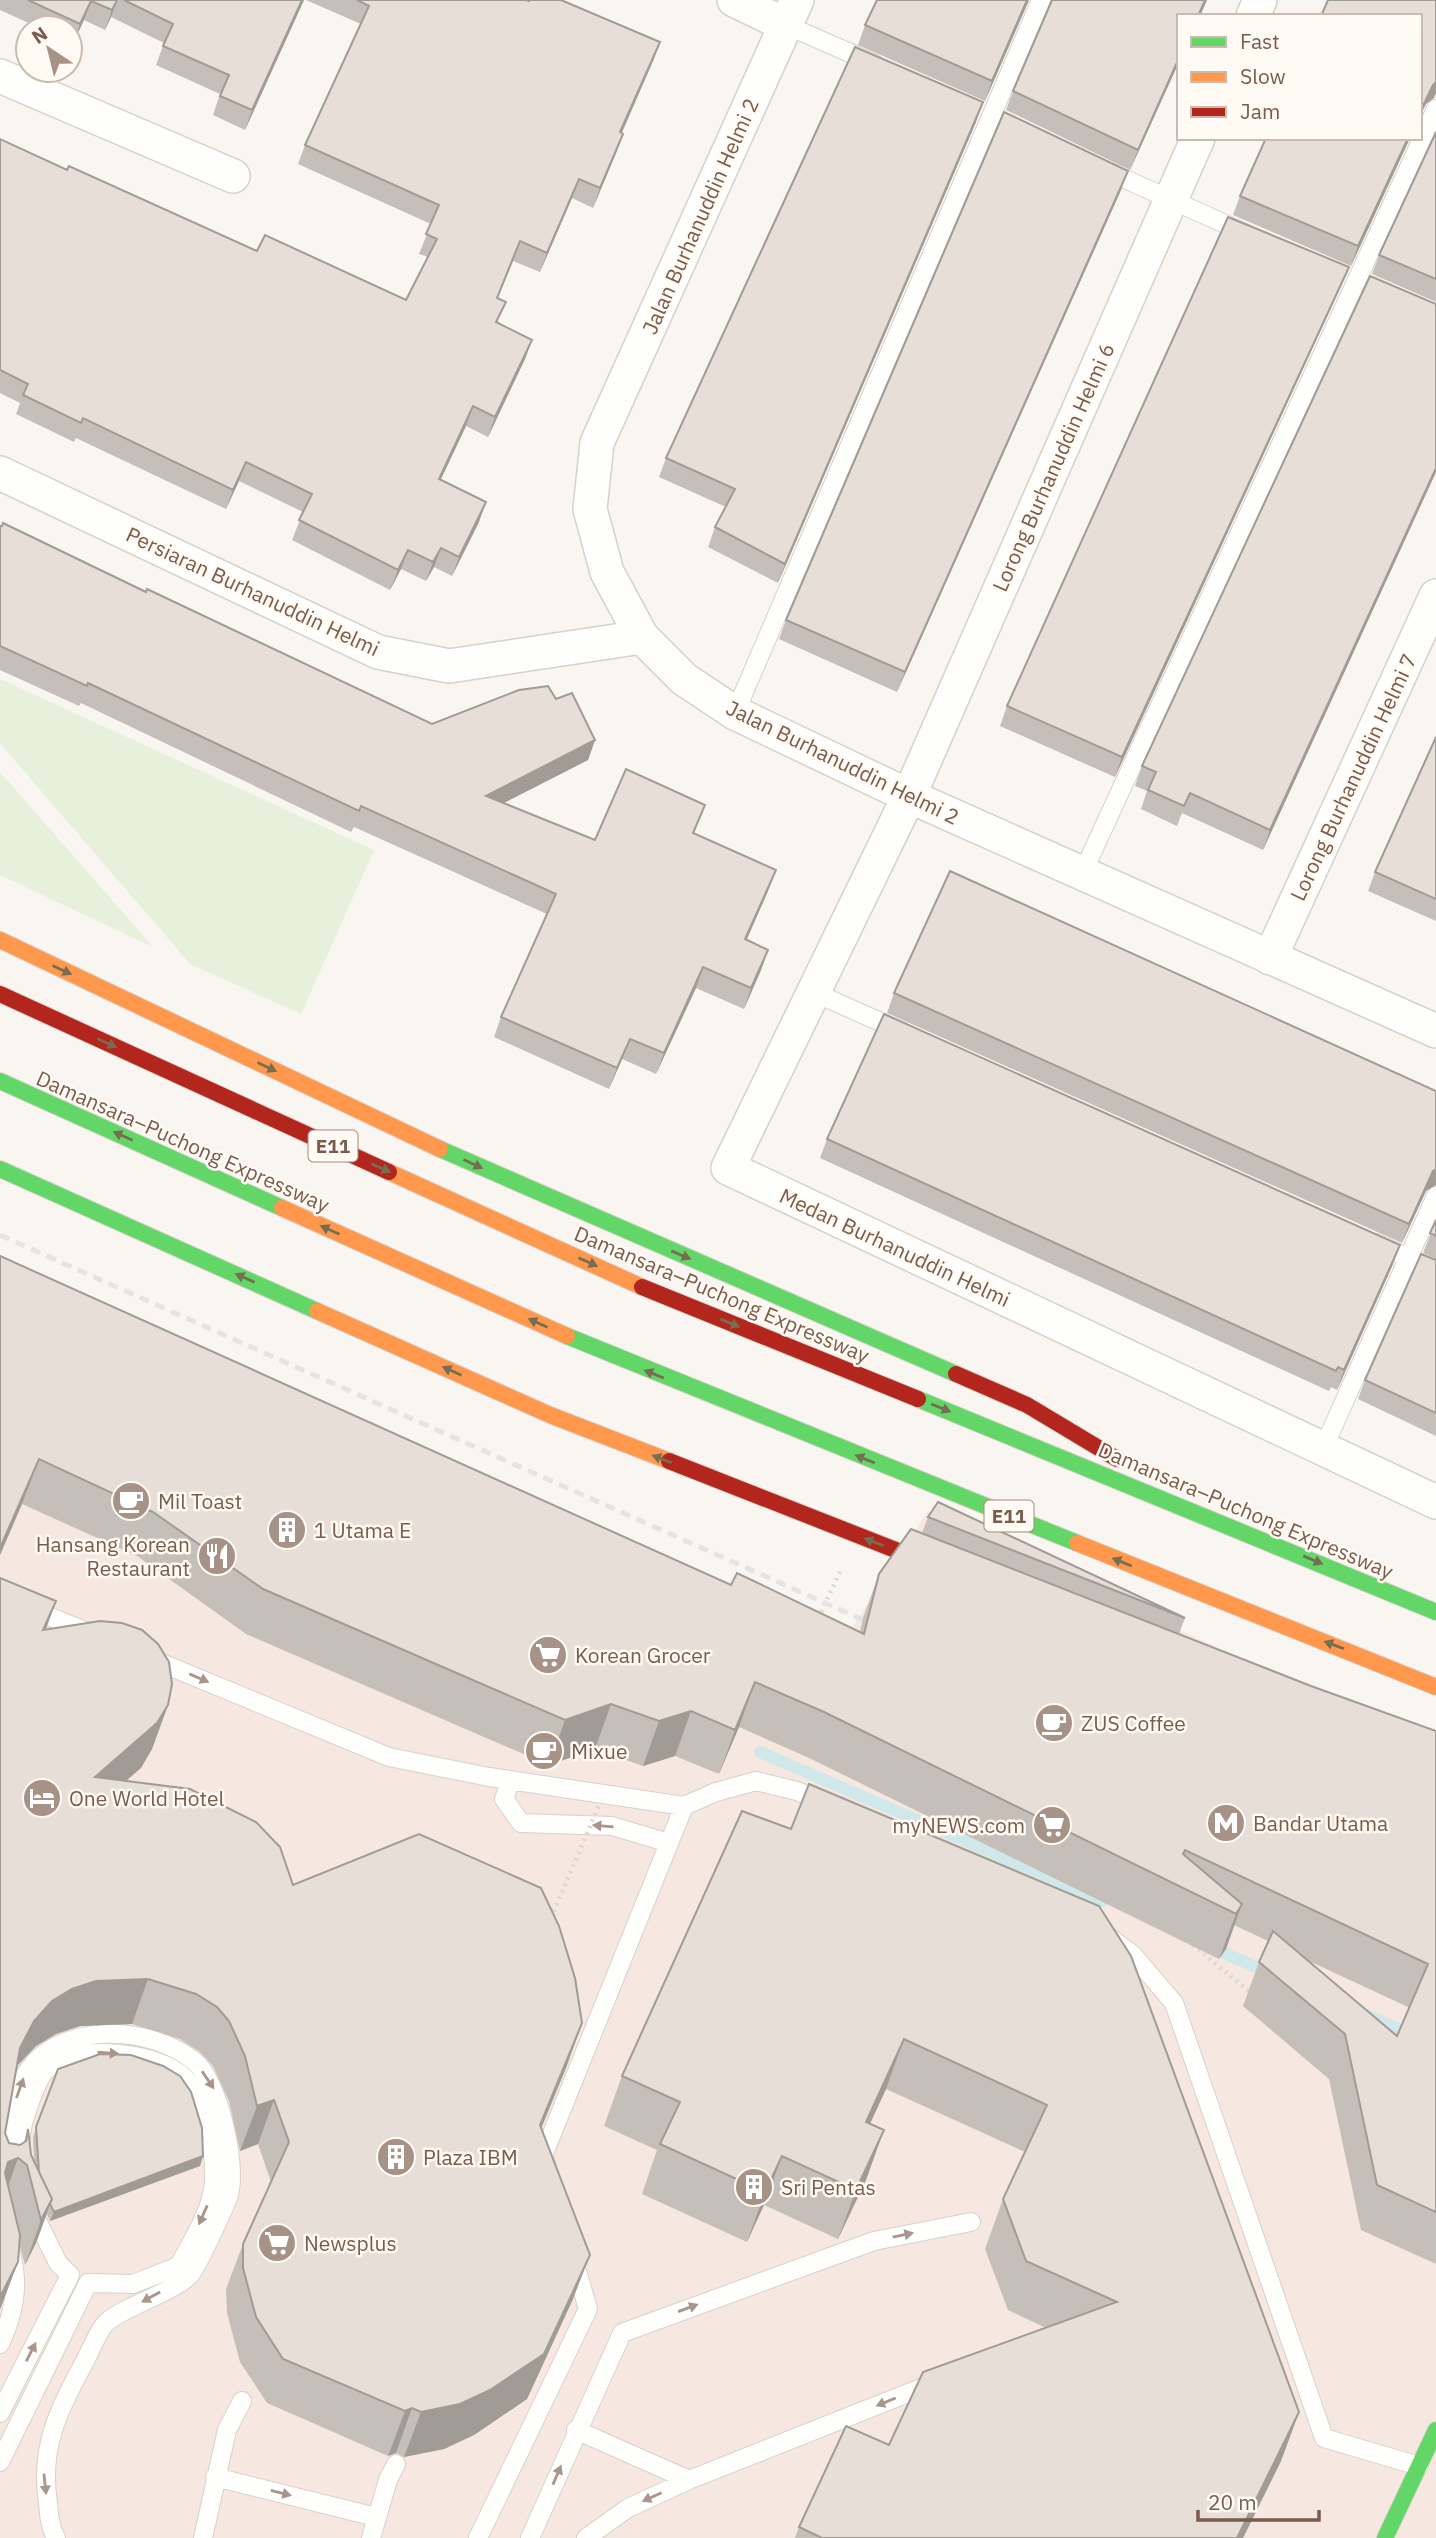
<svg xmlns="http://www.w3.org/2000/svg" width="1436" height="2538" font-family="'IBM Plex Sans',sans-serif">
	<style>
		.commercial { fill: #f6e8e1 }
		.green { fill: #e7f0db }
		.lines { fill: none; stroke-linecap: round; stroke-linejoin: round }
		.stream { stroke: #d0e8ea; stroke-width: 12 }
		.lane-casing { stroke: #d7d1cb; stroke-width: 20 }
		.street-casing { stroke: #d7d1cb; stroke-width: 36 }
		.fast-casing { stroke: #d9d2cb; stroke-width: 18 }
		.slow-casing { stroke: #d9d2cb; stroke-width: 18 }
		.jam-casing { stroke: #d9d2cb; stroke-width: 18 }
		.path { stroke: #dcd5d0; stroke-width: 4.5; stroke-dasharray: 2 5; stroke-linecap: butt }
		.lane { stroke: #fefefd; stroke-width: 18 }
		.street { stroke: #fefefd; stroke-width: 33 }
		.fast { stroke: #63d668; stroke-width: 16 }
		.slow { stroke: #ff974d; stroke-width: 16 }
		.jam { stroke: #b3261e; stroke-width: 16 }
		.rail { stroke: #e6e3e7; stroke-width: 5; stroke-dasharray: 10 7; stroke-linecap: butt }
		.path-bridge { stroke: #dcd5d0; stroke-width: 4.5; stroke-dasharray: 2 5; stroke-linecap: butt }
		.wall { fill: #c6bfb9; fill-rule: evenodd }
		.shaded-wall { fill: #a19b96 }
		.building { fill: #e6ded7; stroke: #a19b96; stroke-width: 2 }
		.oneway { fill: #776e51 }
		.oneway2 { fill: #a8958b }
		.labels { text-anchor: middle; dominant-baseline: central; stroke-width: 5; stroke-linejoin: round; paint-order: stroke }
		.shield { fill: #fffaf3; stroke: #a28b7f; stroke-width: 2 }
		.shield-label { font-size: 19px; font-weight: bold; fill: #7a5c4d }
		.street-label { font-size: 21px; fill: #7a5c4d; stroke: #fffaf3 }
		.poi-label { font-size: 21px; fill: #7a5c4d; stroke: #fffaf3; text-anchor: start }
	</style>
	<rect width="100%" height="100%" fill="#f9f5f0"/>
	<path class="commercial" d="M0 1284 831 1660 928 1511 1436 1751V2538H0Z"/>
	<path class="green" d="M0 679 374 850 301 1014 190 964 0 743Z
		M0 772 153 947 0 875Z"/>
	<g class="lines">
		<path class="stream" d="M760 1752 1103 1901
			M1210 1947 1270 1973
			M1364 2014 1436 2045"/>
		<defs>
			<path id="lane" d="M786 25 873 63
				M1105 170 1245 233
				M735 713 1041 0
				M1082 874 1436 109
				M813 992 903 1032
				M1376 1243 1436 1271
				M1323 1449 1436 1196
				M0 1596 92 1634
				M147 1657 389 1757 489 1777 684 1806 716 1792 756 1781 797 1791 825 1803
				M511 1780 504 1799 521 1823 612 1826 669 1843
				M1109 1937 1133 1955 1174 2003 1324 2438 1419 2466
				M547 2167 543 2156 684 1806
				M0 2179C5 2145 7 2101 27 2072 61 2021 150 2025 194 2061 219 2081 237 2164 229 2195 226 2205 196 2269 190 2275 171 2294 128 2304 107 2322 98 2330 92 2348 86 2359 60 2408 39 2445 48 2503 49 2515 50 2527 56 2538
				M0 2214C16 2266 24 2292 0 2344
				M0 2413 70 2275 58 2263 31 2208
				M576 2430 689 2480
				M0 2462 88 2283 133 2284 179 2266C190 2244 207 2218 212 2194 219 2164 207 2100 185 2078 158 2051 73 2042 45 2071 36 2081 22 2122 21 2135 20 2146 22 2157 23 2167
				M215 2477 376 2517
				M203 2538 227 2430 242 2401
				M371 2538 388 2480 396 2464
				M478 2538 588 2309 573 2257
				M530 2538 622 2333 874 2241 971 2222
				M586 2538 628 2508 689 2480 936 2382"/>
			<path id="street" d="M734 0 786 25
				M797 0 597 443 590 509 607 572 642 637 684 679 735 713 909 796 1436 1031
				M1253 16 1260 0
				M0 76 233 176
				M1198 138 909 796 728 1168 1436 1502
				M0 473 378 652 449 666 642 637
				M1270 958 1436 596"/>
			<path id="fast" d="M0 1081 282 1208
				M440 1149 956 1374
				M0 1169 317 1311
				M567 1336 1077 1543
				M918 1399 1436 1612
				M1385 2538 1436 2430"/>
			<path id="slow" d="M0 940 440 1149
				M389 1172 642 1287
				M282 1208 567 1336
				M317 1311 550 1415 669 1461
				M1077 1543 1436 1687"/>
			<path id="jam" d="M0 994 389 1172
				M642 1287 918 1399
				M956 1374 1027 1405 1117 1459
				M669 1461 944 1569"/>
		</defs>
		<use href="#lane" class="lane-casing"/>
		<use href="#street" class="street-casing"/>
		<use href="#fast" class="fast-casing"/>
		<use href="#slow" class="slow-casing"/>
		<use href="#jam" class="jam-casing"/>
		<path class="path" d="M818 1618 840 1572
			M1193 1945 1251 1993"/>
		<use href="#lane" class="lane"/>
		<use href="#street" class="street"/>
		<use href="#fast" class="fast"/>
		<use href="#slow" class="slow"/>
		<use href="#jam" class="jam"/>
		<path class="rail" d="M0 1235 879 1627"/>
		<path class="path-bridge" d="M551 1918 600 1803"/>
	</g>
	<path class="wall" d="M0 0H304L245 130 213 115 220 94 156 65 164 43 111 17 105 30 84 20 73 43 70 42V28H40L0 10Z
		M306 0H526L660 42 653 61 622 133 623 134 616 153 593 208 572 198 540 272 513 261 498 298V323L532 340 525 359 488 437 466 426 441 479 479 522 452 576 434 567 426 581 401 569 390 590 292 540 303 512 239 481 226 509 76 438 74 442 16 414 20 403 0 393V139L67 170 257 251 406 300 428 257 419 254 431 224 298 164 305 145 361 24Z
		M1029 0 985 101 858 45 865 25Z
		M1051 0H1207L1130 170 1006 110 1013 91 1051 2Z
		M976 122 778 583 708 547 715 527 726 507 659 477 666 458Z
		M1436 132V302L1372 274 1379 255Z
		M1266 138H1410L1351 266 1233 215 1240 196Z
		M1121 190 897 692 779 639 786 620Z
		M1349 267 1341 286 1115 777 1000 726 1007 706Z
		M1436 472 1263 850 1182 813 1177 826 1141 809 1147 791 1135 786 1142 766Z
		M0 526 146 592 432 724 556 699 595 740 588 760 504 803 595 840 697 825 694 834 776 870 768 891 747 939 768 950 761 970 744 1009 696 988 656 1074 622 1059 609 1089 494 1037 501 1017 547 914 354 827 351 832 81 703 79 706 0 670Z
		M1436 737V921L1368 891 1375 872Z
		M894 993 1436 1091V1185L1426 1191 1402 1243 887 1013Z
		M827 1139 1393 1264 1337 1390 1331 1387 1329 1391 820 1158Z
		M1436 1220V1259L1423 1253Z
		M0 1256 731 1585 860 1632 863 1618 879 1574 922 1533 928 1517 1185 1618 1179 1634 1311 1686 1436 1731V2264L1361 2230 1329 2079 1243 2006 1259 1962 1268 1941 1234 1925 1226 1949 1219 1959 807 1757 739 1727 719 1774 675 1756 643 1766 595 1749 549 1765 246 1634 137 1556 22 1504 0 1555ZM1307 1960 1410 2008 1397 2036Z
		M1436 1260V1436L1358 1399 1365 1380Z
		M0 1578 46 1630 168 1705 152 1749 141 1768 126 1781 293 1885 582 2023 566 2068 541 2128 573 2299 527 2399 474 2435 444 2449 404 2457 396 2453 388 2456 267 2403 240 2362 227 2313 226 2289 243 2244 271 2182 258 2144 240 2151 229 2101 213 2066 200 2052 180 2039 132 2024 80 2026 56 2034 36 2046 17 2066 5 2133 9 2143 20 2145 24 2142 28 2129 31 2155 34 2162 33 2137 58 2069 203 2156 200 2166 50 2221 47 2214 36 2243 25 2265 19 2243 18 2262 0 2309Z
		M809 1784 1299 2412 1281 2461 1243 2538H795L799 2527 889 2445 1046 2328 1008 2310 985 2249 1003 2199 1025 2152 886 2089 870 2124 866 2180 838 2239 764 2205 747 2242 642 2194 657 2150 604 2126 622 2076 791 1829Z"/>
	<path class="shaded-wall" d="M117 0 111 17 105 30 112 10Z
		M302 0H304L245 130 252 110Z
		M1027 0H1029L985 101 992 81Z
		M1205 0H1207L1200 16H1198Z
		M91 1 84 20 73 43 80 24Z
		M660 42 653 61 613 152 620 132Z
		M1179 58V62L1130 170 1138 150Z
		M1436 82V93L1434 98 1426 104 1420 116V112L1433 85Z
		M983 102 976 122 778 583 785 564Z
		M623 134 616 153 593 208 600 188Z
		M1408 138H1410L1351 266 1358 246Z
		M1128 171 1121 190 897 692 905 672Z
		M579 179 572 198 540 272 547 253Z
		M1349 267 1341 286 1115 777 1122 757Z
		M532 340 525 359 488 437 495 417Z
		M473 406 466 426 432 498 439 479Z
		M246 462 239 481 226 509 233 490Z
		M1436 468V472L1263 850 1270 830Z
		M486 502 479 522 452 576 459 557Z
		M441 548 434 567 426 581 433 562Z
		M408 550 401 569 390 590 398 570Z
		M595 740 588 760 478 816 486 796Z
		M776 870 768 891 738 959 745 939Z
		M768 950 761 970 744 1009 751 988Z
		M703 967 696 988 656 1074 664 1053Z
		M630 1039 622 1059 609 1089 617 1068Z
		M1436 1169V1185L1426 1191 1402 1243 1409 1224 1433 1171Z
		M1400 1245 1393 1264 1337 1390 1344 1370Z
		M39 1459 22 1504 0 1555V1548Z
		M56 1601 40 1646 43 1630Z
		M755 1682 739 1727 719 1774 735 1730Z
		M611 1704 595 1749 549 1765 565 1720Z
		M168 1705 152 1749 141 1768 78 1821 95 1777Z
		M691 1711 675 1756 643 1766 659 1721Z
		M1242 1904 1226 1949 1219 1959 1236 1914Z
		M148 1979 132 2024 80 2026 56 2034 36 2046 17 2066 20 2048 34 2021 52 2001 72 1989 96 1981Z
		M582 2023 566 2068 524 2170 540 2125Z
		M904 2039 886 2089 848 2171 866 2122Z
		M274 2100 258 2144 240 2151 257 2106Z
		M884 2130 866 2180 838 2239 856 2190Z
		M203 2156 200 2166 50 2221 54 2212Z
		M782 2156 764 2205 747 2242 765 2192Z
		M18 2158 2 2203 0 2204 8 2162Z
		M52 2199 36 2243 25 2265 41 2220Z
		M590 2255 573 2299 527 2399 474 2435 444 2449 404 2457 421 2412Z
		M18 2262 1 2307 0 2309V2297Z
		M412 2408 396 2453 388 2456 405 2411Z
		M1299 2412 1281 2461 1243 2538H1237Z"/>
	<path class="building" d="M28 0H117L112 10 91 1 80 24Z
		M124 0H302L252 110 220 96 229 75 163 46 173 24Z
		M357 0H526L529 1 530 0H561L660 42 620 132 623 134 600 188 579 179 547 253 520 241 497 298 506 302 496 322 532 340 495 417 473 406 439 479 486 502 459 557 441 548 433 562 408 550 398 570 299 520 312 494 246 462 233 490 83 418 81 423 23 395 28 384 0 370V139L67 170 69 166 257 251 265 235 406 300 437 239 426 234 439 205 305 145 369 6Z
		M877 0H1027L992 81 865 25Z
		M1052 0H1205L1198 16H1179V58L1138 150 1013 91Z
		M1328 0H1436V82L1433 85 1420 112V16H1321Z
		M855 47 983 102 785 564 715 527 735 489 666 458Z
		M1004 112 1128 171 905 672 786 620Z
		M1436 132V279L1379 255Z
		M1266 138H1408L1358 246 1240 196Z
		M1228 217 1349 267 1122 757 1007 706Z
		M1370 276 1436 304V468L1270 830 1190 793 1184 806 1148 790 1156 772 1142 766Z
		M3 523 146 592 147 589 432 724 519 690 548 686 556 699 572 693 595 740 486 796 595 840 626 769 705 805 693 833 776 870 745 939 768 950 751 988 703 967 664 1053 630 1039 617 1068 501 1017 556 894 361 806 359 811 88 683 87 686 0 646V526H2Z
		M1436 737V899L1375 872Z
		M950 871 1436 1091V1169L1433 1171 1409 1224 894 993Z
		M884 1014 1400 1245 1344 1370 1338 1367 1336 1371 827 1139Z
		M1436 1220V1236L1430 1233Z
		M1421 1254 1436 1260V1413L1365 1380Z
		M0 1256 731 1585 737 1573 864 1634 879 1574 911 1529 1311 1686 1436 1731V2212L1377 2185 1345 2034 1259 1962 1273 1931 1397 2036 1428 1964 1185 1850 1183 1854 1242 1904 1236 1914 824 1712 755 1682 735 1730 691 1711 659 1721 611 1704 565 1720 263 1589 153 1512 39 1459 0 1548Z
		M938 1502 1185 1618 928 1517Z
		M0 1578 56 1601 43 1630 100 1621 122 1623 142 1630 158 1644 169 1662 172 1684 168 1705 157 1723 95 1777 190 1789 256 1822 280 1847 293 1885 419 1834 541 1888 559 1926 575 1978 582 2023 540 2125 590 2255 544 2354 490 2390 460 2404 421 2412 412 2408 405 2411 283 2359 256 2317 243 2268V2244L289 2142 274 2100 257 2106 245 2056 229 2021 217 2007 196 1994 148 1979 96 1981 72 1989 52 2001 34 2021 20 2048 5 2133 9 2143 20 2145 26 2141 28 2129 31 2155 52 2199 41 2220 27 2165 18 2158 8 2162 5 2173 20 2235 18 2262 0 2297Z
		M809 1784 1099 1906 1131 1956 1299 2412 1237 2538H822L799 2527 846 2426 889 2445 923 2372 1117 2302 1026 2261 1003 2199 1047 2105 904 2039 866 2122 884 2130 856 2190 782 2156 765 2192 660 2144 680 2102 622 2076 742 1811 791 1829Z
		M100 2054 131 2055 163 2066 180 2076 191 2092 202 2128 203 2156 54 2212 50 2204 52 2199 39 2172 36 2127 58 2069Z"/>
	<defs><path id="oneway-solid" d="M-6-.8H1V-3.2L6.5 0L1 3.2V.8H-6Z" transform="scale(1.75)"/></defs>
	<g class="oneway">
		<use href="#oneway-solid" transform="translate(62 970) rotate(25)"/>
		<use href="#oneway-solid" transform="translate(107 1043) rotate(24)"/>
		<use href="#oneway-solid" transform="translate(267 1067) rotate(25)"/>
		<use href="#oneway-solid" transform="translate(123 1136) rotate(-156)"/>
		<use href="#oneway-solid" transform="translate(473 1164) rotate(25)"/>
		<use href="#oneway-solid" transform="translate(381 1168) rotate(24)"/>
		<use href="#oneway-solid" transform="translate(330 1230) rotate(-156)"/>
		<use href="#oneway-solid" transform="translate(681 1255) rotate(23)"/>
		<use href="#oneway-solid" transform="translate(588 1262) rotate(24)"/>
		<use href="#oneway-solid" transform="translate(245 1278) rotate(-156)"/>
		<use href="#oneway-solid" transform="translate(538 1323) rotate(-156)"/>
		<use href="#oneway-solid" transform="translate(730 1323) rotate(22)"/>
		<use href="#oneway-solid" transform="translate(452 1371) rotate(-156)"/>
		<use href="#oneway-solid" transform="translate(654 1374) rotate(-158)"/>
		<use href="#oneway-solid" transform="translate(941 1408) rotate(22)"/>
		<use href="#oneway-solid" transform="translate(662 1459) rotate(-159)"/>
		<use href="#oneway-solid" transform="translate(865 1459) rotate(-158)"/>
		<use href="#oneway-solid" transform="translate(874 1542) rotate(-159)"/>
		<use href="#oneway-solid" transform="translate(1313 1560) rotate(23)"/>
		<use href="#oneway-solid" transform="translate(1122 1562) rotate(-158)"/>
		<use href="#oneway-solid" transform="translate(1334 1645) rotate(-159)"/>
	</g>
	<g class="oneway2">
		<use href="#oneway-solid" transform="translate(199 1678) rotate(23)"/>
		<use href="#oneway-solid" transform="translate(603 1826) rotate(-175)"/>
		<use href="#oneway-solid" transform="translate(108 2053) rotate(4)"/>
		<use href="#oneway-solid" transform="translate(208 2080) rotate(56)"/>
		<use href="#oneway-solid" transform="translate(20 2088) rotate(-70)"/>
		<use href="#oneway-solid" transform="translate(203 2215) rotate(114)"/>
		<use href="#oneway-solid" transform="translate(903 2235) rotate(-11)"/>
		<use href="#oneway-solid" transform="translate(151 2297) rotate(151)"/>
		<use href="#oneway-solid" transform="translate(688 2308) rotate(-20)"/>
		<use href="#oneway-solid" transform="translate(31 2352) rotate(-63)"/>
		<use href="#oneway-solid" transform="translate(886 2402) rotate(158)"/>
		<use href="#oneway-solid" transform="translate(557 2475) rotate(-67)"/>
		<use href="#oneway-solid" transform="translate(45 2484) rotate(84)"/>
		<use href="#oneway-solid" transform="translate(281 2493) rotate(14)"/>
		<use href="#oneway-solid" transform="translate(652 2497) rotate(156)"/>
	</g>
	<defs>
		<symbol id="cafe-disc" viewBox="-11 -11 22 22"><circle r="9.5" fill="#a69286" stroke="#fffaf3"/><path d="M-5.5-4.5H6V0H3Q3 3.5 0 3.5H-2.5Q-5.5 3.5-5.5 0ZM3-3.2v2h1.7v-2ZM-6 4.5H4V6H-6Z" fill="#fff"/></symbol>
		<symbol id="building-disc" viewBox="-11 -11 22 22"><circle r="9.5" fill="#a69286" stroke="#fffaf3"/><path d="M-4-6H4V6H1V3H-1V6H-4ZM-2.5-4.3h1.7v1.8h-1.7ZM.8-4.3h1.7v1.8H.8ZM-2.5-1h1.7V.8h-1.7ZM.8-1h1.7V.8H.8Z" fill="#fff"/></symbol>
		<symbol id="restaurant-disc" viewBox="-11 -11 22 22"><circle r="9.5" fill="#a69286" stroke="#fffaf3"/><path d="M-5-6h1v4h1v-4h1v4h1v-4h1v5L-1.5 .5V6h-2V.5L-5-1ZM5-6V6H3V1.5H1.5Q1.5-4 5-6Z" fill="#fff"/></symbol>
		<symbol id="supermarket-disc" viewBox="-11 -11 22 22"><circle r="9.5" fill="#a69286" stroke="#fffaf3"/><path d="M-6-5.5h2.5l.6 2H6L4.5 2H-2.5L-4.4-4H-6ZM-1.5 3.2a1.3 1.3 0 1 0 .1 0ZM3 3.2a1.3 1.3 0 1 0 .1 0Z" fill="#fff"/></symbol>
		<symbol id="hotel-disc" viewBox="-11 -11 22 22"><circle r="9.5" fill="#a69286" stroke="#fffaf3"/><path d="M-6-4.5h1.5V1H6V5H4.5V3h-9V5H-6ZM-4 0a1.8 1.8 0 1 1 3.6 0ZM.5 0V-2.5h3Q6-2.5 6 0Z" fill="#fff"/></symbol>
		<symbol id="metro-disc" viewBox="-11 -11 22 22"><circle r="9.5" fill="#a69286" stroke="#fffaf3"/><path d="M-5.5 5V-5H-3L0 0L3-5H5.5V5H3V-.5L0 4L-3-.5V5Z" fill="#fff"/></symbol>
	</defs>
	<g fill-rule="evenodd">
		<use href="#cafe-disc" x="109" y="1479" width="44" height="44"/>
		<use href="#building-disc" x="265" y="1508" width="44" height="44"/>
		<use href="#restaurant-disc" x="195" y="1534" width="44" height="44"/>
		<use href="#supermarket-disc" x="526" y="1633" width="44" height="44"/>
		<use href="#cafe-disc" x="1032" y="1701" width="44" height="44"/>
		<use href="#cafe-disc" x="522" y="1729" width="44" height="44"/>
		<use href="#hotel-disc" x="20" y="1776" width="44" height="44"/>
		<use href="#metro-disc" x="1204" y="1801" width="44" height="44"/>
		<use href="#supermarket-disc" x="1030" y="1803" width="44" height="44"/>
		<use href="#building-disc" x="374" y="2135" width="44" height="44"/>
		<use href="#building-disc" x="732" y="2165" width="44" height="44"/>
		<use href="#supermarket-disc" x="255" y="2221" width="44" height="44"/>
	</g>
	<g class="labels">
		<g class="shield">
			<rect x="308.5" y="1130.5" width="49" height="31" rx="5"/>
			<rect x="984.5" y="1500.5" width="49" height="31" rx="5"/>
		</g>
		<g class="shield-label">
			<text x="333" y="1146">E11</text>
			<text x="1009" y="1516">E11</text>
		</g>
		<g class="street-label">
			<text transform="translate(700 216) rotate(-66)">Jalan Burhanuddin Helmi 2</text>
			<text transform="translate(1053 467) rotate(-66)">Lorong Burhanuddin Helmi 6</text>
			<text transform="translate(253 591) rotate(25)">Persiaran Burhanuddin Helmi</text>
			<text transform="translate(843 762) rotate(26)">Jalan Burhanuddin Helmi 2</text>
			<text transform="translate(1353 777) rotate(-65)">Lorong Burhanuddin Helmi 7</text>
			<text transform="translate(183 1141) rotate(24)">Damansara–Puchong Expressway</text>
			<text transform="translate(895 1247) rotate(25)">Medan Burhanuddin Helmi</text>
			<text transform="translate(722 1294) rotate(23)">Damansara–Puchong Expressway</text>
			<text transform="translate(1246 1510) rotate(23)">Damansara–Puchong Expressway</text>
		</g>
		<g class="poi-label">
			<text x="158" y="1501">Mil Toast</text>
			<text x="314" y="1530">1 Utama E</text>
			<text x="190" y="1544" text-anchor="end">Hansang Korean<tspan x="190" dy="24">Restaurant</tspan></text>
			<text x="575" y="1655">Korean Grocer</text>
			<text x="1081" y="1723">ZUS Coffee</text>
			<text x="571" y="1751">Mixue</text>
			<text x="69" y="1798">One World Hotel</text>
			<text x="1253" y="1823">Bandar Utama</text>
			<text x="1025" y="1825" text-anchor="end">myNEWS.com</text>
			<text x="423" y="2157">Plaza IBM</text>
			<text x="781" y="2187">Sri Pentas</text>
			<text x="304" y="2243">Newsplus</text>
		</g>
	</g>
	<rect x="1177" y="14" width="245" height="126" fill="#fffaf3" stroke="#cabbb1" stroke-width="2"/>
	<rect x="1191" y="37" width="35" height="10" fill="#63d668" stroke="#cabbb1" stroke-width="2"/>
	<text x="1240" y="49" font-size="21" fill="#7a5c4d">Fast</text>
	<rect x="1191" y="72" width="35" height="10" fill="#ff974d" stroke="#cabbb1" stroke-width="2"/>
	<text x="1240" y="84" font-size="21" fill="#7a5c4d">Slow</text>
	<rect x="1191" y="107" width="35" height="10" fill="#b3261e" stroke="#cabbb1" stroke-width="2"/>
	<text x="1240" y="119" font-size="21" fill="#7a5c4d">Jam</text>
	<g transform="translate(49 49) rotate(325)"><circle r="33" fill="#fffaf3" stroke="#cabbb1" stroke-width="2"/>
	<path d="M0-5L12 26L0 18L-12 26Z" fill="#a69286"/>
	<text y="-10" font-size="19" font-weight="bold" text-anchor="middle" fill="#7a5c4d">N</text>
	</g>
	<path d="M1198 2510v10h121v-10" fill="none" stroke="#7a5c4d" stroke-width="3.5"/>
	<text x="1208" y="2510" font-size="21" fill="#7a5c4d" stroke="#fffaf3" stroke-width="5" paint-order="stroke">20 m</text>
</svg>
